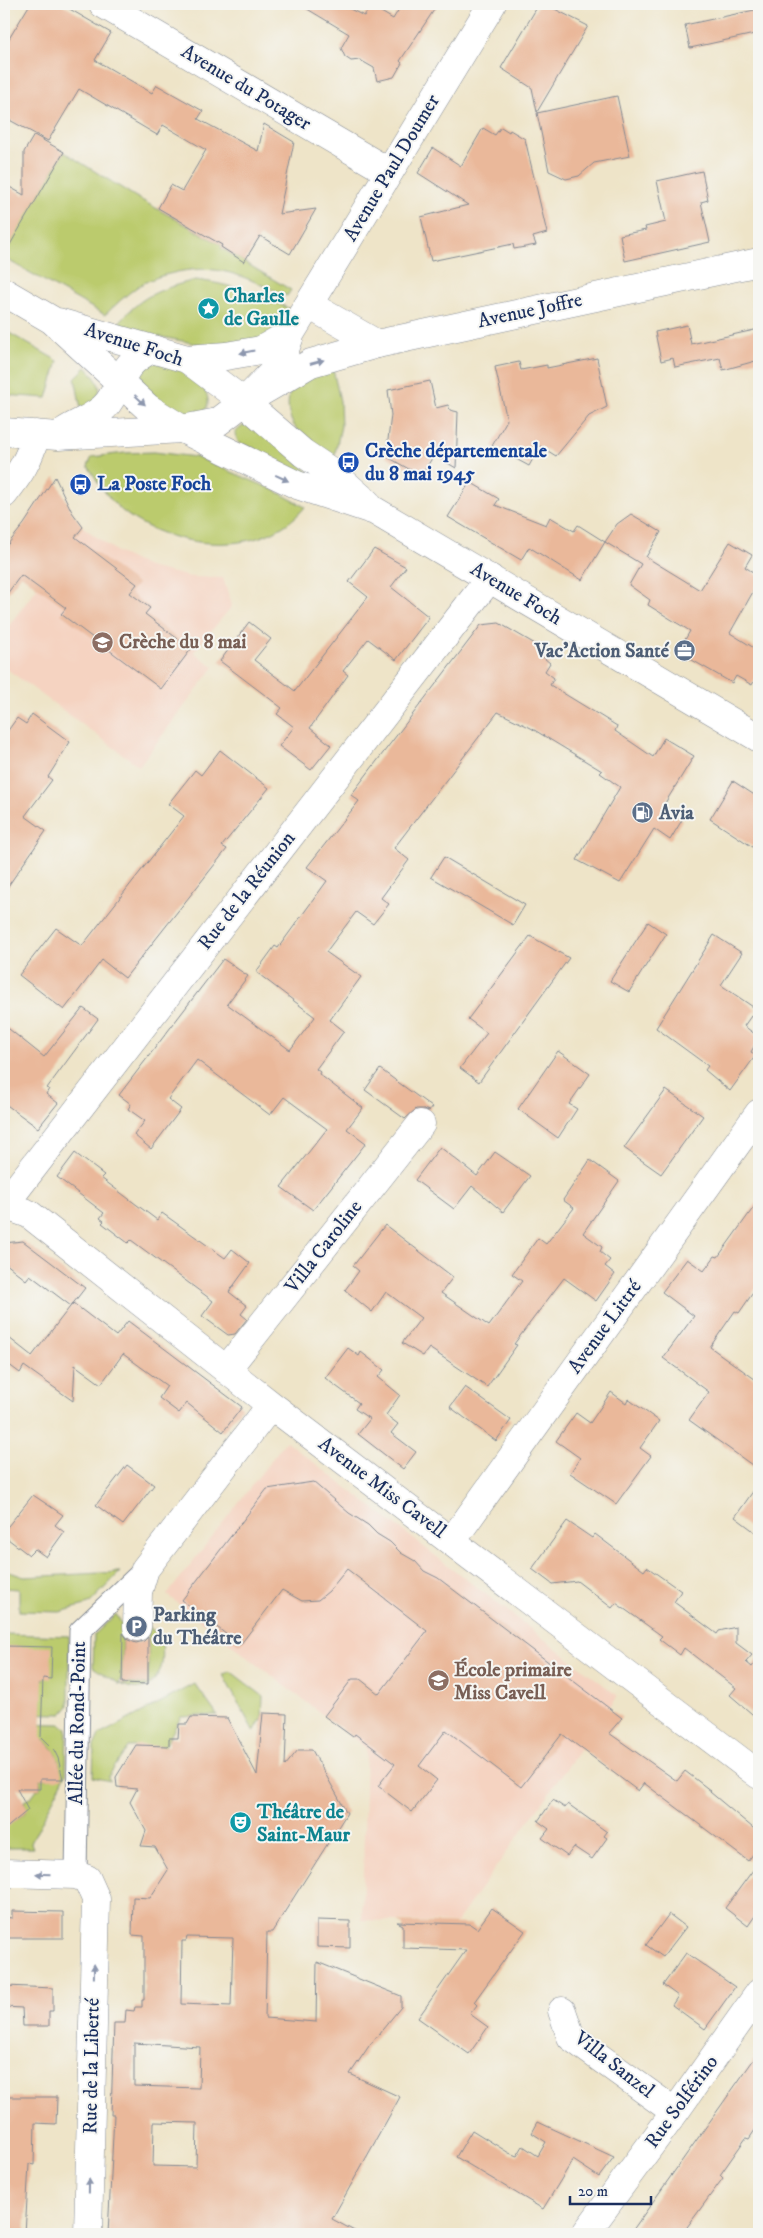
<svg xmlns="http://www.w3.org/2000/svg" width="763" height="2238" font-family="'IM FELL DW Pica',serif">
	<style>
		.built { fill: #f5d3c1 }
		.green { fill: #bbcb6d; stroke: #6b7d66 }
		.building { fill: #eab89a; fill-rule: evenodd }
		.lines { fill: none; stroke-linecap: round; stroke-linejoin: round }
		.pedestrian-casing { stroke: #848a93; stroke-width: 23 }
		.minor-casing { stroke: #848a93; stroke-width: 29 }
		.tertiary-casing { stroke: #848a93; stroke-width: 29 }
		.secondary-casing { stroke: #848a93; stroke-width: 29 }
		.pedestrian { stroke: #fff; stroke-width: 21 }
		.minor { stroke: #fff; stroke-width: 28 }
		.tertiary { stroke: #fff; stroke-width: 28 }
		.secondary { stroke: #fff; stroke-width: 28 }
		.oneway { fill: #8d97ae }
		.labels { text-anchor: middle; dominant-baseline: central; stroke-width: 4; stroke-linejoin: round; paint-order: stroke }
		.street-label { font-size: 20px; fill: #1b2f5e; stroke: #f6f6f2 }
		.culture-label { font-size: 20px; font-weight: bold; fill: #0d838f; stroke: #f6f6f2; text-anchor: start }
		.transit-label { font-size: 20px; font-weight: bold; fill: #164399; stroke: #f6f6f2; text-anchor: start }
		.education-label { font-size: 20px; font-weight: bold; fill: #785e54; stroke: #f6f6f2; text-anchor: start }
		.service-label { font-size: 20px; font-weight: bold; fill: #4e5e75; stroke: #f6f6f2; text-anchor: start }
	</style>
	<rect width="100%" height="100%" fill="#f6f6f2"/>
	<filter id="ink" filterUnits="userSpaceOnUse"><feTurbulence type="fractalNoise" baseFrequency=".02" numOctaves="2"/><feDisplacementMap in="SourceGraphic" scale="10" xChannelSelector="R" yChannelSelector="G"/><feConvolveMatrix kernelMatrix="1 2 1 2 8 2 1 2 1" color-interpolation-filters="sRGB"/></filter>
	<filter id="wash" filterUnits="userSpaceOnUse"><feTurbulence type="fractalNoise" baseFrequency=".0096" numOctaves="4" result="noise"/><feDisplacementMap in="SourceGraphic" scale="20" xChannelSelector="R" yChannelSelector="G"/><feGaussianBlur stdDeviation="1.12" result="paint"/><feColorMatrix in="noise" values="0 0 0 0 0 0 0 0 0 0 0 0 0 0 0 0 0 1.4 0 .05"/><feComposite in="paint" operator="in"/></filter>
	<g filter="url(#wash)">
		<rect width="100%" height="100%" fill="#eee4c8"/>
		<path class="built" d="M83 527 117 552 148 567 191 577 223 578 232 606 194 652 214 667 139 766 4 667V632Z
			M286 1441 618 1696 456 1923 362 1920 366 1748 167 1595Z"/>
		<path class="green" d="M64 152 136 197 222 245 221 248 291 290 287 296C244 277 218 261 169 274 159 276 146 281 137 287 126 295 115 305 105 315L4 258V252Z
			M196 280C229 284 260 294 290 309L270 333 255 343 208 346 115 328C138 297 158 289 196 280Z
			M4 330 58 361 47 398 4 395Z
			M166 361C181 371 221 390 204 412L184 415C167 404 142 395 141 372L148 363Z
			M332 365 340 401 341 426 334 458C307 439 281 428 290 391Z
			M86 367C106 389 103 394 82 414L75 378Z
			M254 424 319 481 238 442 235 434C239 426 246 425 254 424Z
			M154 452 196 457 274 490 305 507C263 558 179 550 129 516 111 504 99 484 88 466L92 457 125 453Z
			M4 1570 24 1577 120 1572 89 1604 60 1612 19 1611V1589L4 1588Z
			M116 1614 123 1626 122 1678 118 1684H148V1627L162 1636C162 1645 164 1660 161 1668 146 1706 115 1682 93 1667L94 1635Z
			M4 1634 69 1636V1706L62 1714 7 1713 38 1680 44 1679 45 1648 4 1647Z
			M230 1671 263 1696 262 1721H260L254 1732 223 1675Z
			M195 1684 217 1715 181 1717 165 1746 128 1747 108 1777 110 1781 93 1777 94 1746 99 1735Z
			M7 1723 61 1724 67 1728 66 1774 31 1843 33 1848H4V1829L27 1811 24 1801 32 1796 37 1789H40L41 1779 61 1778C59 1740 39 1735 7 1723Z"/>
		<g id="blocks">
			<path class="building" d="M30 4H61L111 33 95 60 152 93 157 85 203 111 198 119 258 151 264 124 294 142 279 214 316 209 290 254 260 236 244 262 221 247 222 245 158 208 171 185 182 191 206 150 163 125 157 135 79 89 48 141 4 117V47Z
				M299 4H340L364 16 371 6 393 19 402 4H438L400 61 402 63 394 77 377 81 374 68 360 60 351 61 345 57 341 48 349 34Z
				M539 4H545L588 26 537 112 532 88 501 68Z
				M759 9V33L690 48 685 25Z
				M617 96 630 156 594 163 579 176 566 179 549 171 537 113Z
				M501 127 509 132 510 130 525 139 547 233 533 237 536 245 514 249 513 244 431 261 421 217 468 205 418 173 433 148 461 166 483 128 495 135Z
				M34 135 64 152 4 255V184L24 195V152Z
				M702 171 708 200 701 202 710 242 625 261 620 235 646 230 645 227 666 222 657 181Z
				M687 325 691 344 759 329V360L723 370 720 358 675 367 673 358 661 361 655 332Z
				M597 358 607 407 589 416 556 456 540 446 529 466 492 446 507 420 495 367 519 362 521 370 547 365V368Z
				M430 381 436 408 448 405 450 410 458 412 456 468 434 455 421 476 386 456 391 415 388 390Z
				M55 477 72 512 83 527 75 537 137 584 130 593 150 608 145 614 191 649 161 689 61 614 66 608 21 575 4 598V549L24 524Z
				M470 482 499 499 495 505 546 525 550 517 574 531 578 525 605 542 582 580 529 547 521 560 448 517Z
				M631 514 661 532 646 557 700 590 730 542 752 555 745 567 759 576V581L730 633 759 651V672L752 685 736 676 732 683 678 652 690 631 648 605 650 600 629 585 641 564 605 542 617 524Z
				M374 549 406 567 391 587 429 617 396 660 368 639 343 671 348 675 310 728 331 745 311 770 279 746 294 727 277 714 282 708 220 661 249 622 271 639 254 660 295 691 368 597 349 582Z
				M499 623 542 648 539 654 550 663 545 671 554 678 550 685 617 726 615 731 653 757 664 738 694 756 662 808 682 820 670 840 654 829 620 883 577 860 620 787 600 773 602 771 531 728 498 712 394 848 409 860 381 898 389 904 373 924 356 912 326 952 361 977 330 1020 344 1031 316 1069 320 1072 319 1074 363 1108 347 1129 366 1143 313 1210 281 1187 327 1129 284 1097 270 1115 197 1060 168 1099 181 1109 151 1149 134 1135 145 1121 128 1109 131 1104 119 1095 223 959 248 976 227 1004 290 1050 315 1017 256 972 275 946 278 948 327 881 307 867 359 801 351 795 481 625Z
				M32 714 70 742 48 777 52 780 25 816 46 831 4 892V736L17 718 26 724Z
				M220 750 269 788 222 846 227 849 125 978 102 960 64 1010 19 975 56 928 82 946 184 816 168 804 195 770 201 775Z
				M733 781 759 798V851L710 819Z
				M444 857 525 905 513 925 431 877Z
				M648 922 666 934 629 992 610 981Z
				M714 935 742 953 721 985 756 1009 744 1026 759 1037 751 1052 756 1055 730 1091 705 1070 708 1066 656 1028Z
				M530 936 569 958 479 1082 460 1068 487 1033 468 1019Z
				M83 1008 98 1019 47 1088 49 1089 46 1094 58 1103 38 1128 4 1103V1025L44 1057Z
				M558 1051 590 1074 569 1104 577 1109 558 1138 518 1109Z
				M380 1069 432 1107 429 1111 423 1109H416L405 1119 365 1090Z
				M666 1090 703 1116 661 1174 624 1148Z
				M440 1147 477 1176 495 1152 530 1176 503 1212 472 1186 454 1209 415 1180Z
				M75 1153 104 1175 101 1178 157 1220 162 1213 225 1258 232 1249 250 1263 229 1292 247 1306 241 1314 247 1319 235 1334 228 1335 202 1316 213 1301 131 1240 128 1243 102 1223 104 1221 100 1218 104 1213 57 1177Z
				M590 1160 619 1181 583 1233 602 1247 600 1252 610 1260 605 1266 615 1274 596 1301 564 1278 514 1344 517 1345 487 1387 429 1348 423 1356 402 1343 421 1318 386 1292 372 1312 345 1290 359 1271 353 1266 385 1225 453 1277 441 1293 489 1326 522 1281 512 1274 538 1238 546 1244 574 1208 563 1200Z
				M759 1200V1284L739 1313 735 1311 710 1347 759 1382V1470L689 1420 709 1392 663 1358 694 1316 662 1292 687 1259 704 1271 715 1256 718 1257Z
				M23 1241 85 1288 71 1306 30 1275 26 1280 4 1262V1243Z
				M73 1303 116 1336 128 1321 242 1407 223 1432 187 1403 179 1413 159 1398 167 1386 123 1354 101 1384 75 1365 73 1401 24 1366 20 1373 4 1361V1334L32 1356Z
				M348 1348 359 1356 361 1352 384 1370 378 1377 400 1395 386 1415 398 1424 391 1433 416 1452 403 1469 358 1434 370 1419 355 1409 359 1403 325 1378Z
				M465 1387 511 1420 496 1441 450 1407Z
				M611 1392 626 1403 628 1399 659 1421 640 1448 651 1456 616 1504 570 1473 580 1458 556 1441 576 1413 590 1423Z
				M127 1465 154 1485 123 1525 96 1505Z
				M313 1482 349 1513 368 1525 377 1534 390 1542 401 1553 415 1561 424 1571 438 1578 622 1718 609 1733 677 1781 685 1771 711 1791 710 1792 759 1833V1846L748 1861 644 1783 638 1791 562 1734 521 1787 446 1730 419 1766 437 1780 412 1812 378 1786 395 1764 355 1734 353 1737 324 1716 352 1679H360L379 1694 427 1631 347 1569 329 1591 318 1600 302 1601 282 1590 240 1645 182 1600 267 1489Z
				M759 1483V1535L735 1517Z
				M33 1495 63 1515 55 1525 64 1532 46 1557 35 1549 29 1555 4 1536V1531Z
				M567 1521 592 1538 595 1534 644 1571 647 1567 681 1591 674 1602 717 1634 719 1631 736 1627V1643L752 1655 746 1662 752 1667 759 1657V1720L730 1695 736 1688 684 1648 680 1655 659 1639 662 1636 616 1603 612 1608 577 1581 552 1584 532 1569Z
				M123 1633 128 1640 136 1643 144 1641 148 1637V1684L122 1683Z
				M4 1646 52 1647 51 1679 43 1678 41 1737 54 1750 58 1758 63 1779H40V1789H17L28 1810 4 1830Z
				M263 1713 287 1714 285 1766 298 1750H312L347 1813 272 1932H267L265 2018 316 2022 317 1962 401 1996V2007L369 2046 350 2074 400 2097 332 2219 360 2234H108L114 2115H111L114 2023H125L126 2010 134 2011 135 2007H142V2000H144V1936L132 1935 133 1897 150 1898 168 1870 155 1847 141 1846 146 1831 130 1802 137 1789 117 1787 116 1777 136 1745 169 1746V1738H178L179 1724H187L191 1717 227 1718 257 1775ZM187 1937 233 1938 231 2006 181 2004 182 1941H186ZM134 2043 200 2047 199 2088 134 2086ZM154 2122 197 2123 196 2167 153 2166Z
				M553 1800 565 1808 568 1804 607 1832 604 1836 607 1838 592 1859 574 1847 567 1856 542 1838 549 1829 538 1821Z
				M759 1862V1910L748 1926 725 1908Z
				M492 1908 525 1931 474 2002 477 2005 470 2014 488 2027 469 2054 418 2018 466 1950 403 1948V1925L397 1922 470 1924 477 1929Z
				M12 1911 63 1912V1938H4V1917L12 1918Z
				M669 1914 686 1927 663 1957 646 1945Z
				M317 1920 350 1921V1948L317 1947Z
				M686 1953 735 1987 705 2029 672 2005 678 1996 663 1985Z
				M6 1986 53 1988V2011H49V2026H23L22 2008 5 2007Z
				M759 2052V2124L749 2139 746 2138 720 2175 723 2178 682 2234H630Z
				M4 2097H57L56 2124 35 2123 34 2165 29 2164 25 2234H4Z
				M538 2122 614 2157 599 2177 573 2160 543 2209 456 2157 472 2130 509 2153 517 2156 523 2146 538 2156 546 2142 532 2133Z"/>
		</g>
	</g>
	<g filter="url(#ink)">
		<use href="#blocks" fill-opacity="0" stroke="#848a93" stroke-width="1"/>
		<g class="lines">
			<defs>
				<path id="pedestrian" d="M76 1875 80 1631 145 1569"/>
				<path id="minor" d="M103 4 389 172
					M377 344 759 262
					M65 431C80 421 97 417 108 403 127 376 119 366 152 349
					M4 432 58 436 182 429
					M4 494C19 475 30 459 36 434
					M490 578 4 1205 29 1214 271 1405 759 1775
					M226 1370 421 1124
					M452 1541 759 1113
					M137 1627 138 1592 145 1569 271 1405
					M4 1873 76 1875 87 1879 96 1899 88 2234
					M562 2011 571 2037 675 2112
					M585 2234 675 2112 759 1993"/>
				<path id="tertiary" d="M309 305 377 344
					M187 359 226 356 261 350 291 333
					M244 402 279 366 291 333 492 4
					M182 429 218 422 244 402 311 363 377 344"/>
				<path id="secondary" d="M4 292 52 320 148 408 182 429 297 485 375 511 759 738
					M58 322 187 359 244 402 303 453 333 473 367 503"/>
			</defs>
			<use href="#pedestrian" class="pedestrian-casing"/>
			<use href="#minor" class="minor-casing"/>
			<use href="#tertiary" class="tertiary-casing"/>
			<use href="#secondary" class="secondary-casing"/>
			<use href="#pedestrian" class="pedestrian"/>
			<use href="#minor" class="minor"/>
			<use href="#tertiary" class="tertiary"/>
			<use href="#secondary" class="secondary"/>
		</g>
		<defs><path id="oneway-solid" d="M-6-.8H1V-3.2L6.5 0L1 3.2V.8H-6Z" transform="scale(1.25)"/></defs>
		<g class="oneway">
			<use href="#oneway-solid" transform="translate(247 352) rotate(169)"/>
			<use href="#oneway-solid" transform="translate(317 362) rotate(-16)"/>
			<use href="#oneway-solid" transform="translate(140 400) rotate(43)"/>
			<use href="#oneway-solid" transform="translate(282 478) rotate(25)"/>
			<use href="#oneway-solid" transform="translate(43 1874) rotate(-178)"/>
			<use href="#oneway-solid" transform="translate(94 1971) rotate(-89)"/>
			<use href="#oneway-solid" transform="translate(89 2186) rotate(-89)"/>
		</g>
	</g>
	<defs>
		<symbol id="sight-disc" viewBox="-11 -11 22 22"><circle r="9.5" fill="#0f9aa8" stroke="#f6f6f2"/><path d="M0-6L1.8-2.2L6-1.7L2.9 1.2L3.7 5.4L0 3.3L-3.7 5.4L-2.9 1.2L-6-1.7L-1.8-2.2Z" fill="#fff"/></symbol>
		<symbol id="bus-disc" viewBox="-11 -11 22 22"><circle r="9.5" fill="#1a4fb4" stroke="#f6f6f2"/><path d="M-5-6H5V4H4V6H2V4H-2V6H-4V4H-5ZM-3.5-4V0h7V-4ZM-3.5 1.2v1.5H-2V1.2ZM2 1.2v1.5H3.5V1.2Z" fill="#fff"/></symbol>
		<symbol id="school-disc" viewBox="-11 -11 22 22"><circle r="9.5" fill="#8d6e63" stroke="#f6f6f2"/><path d="M0-5L7-2L0 1L-7-2ZM-4 1L0 2.5L4 1V4Q0 6-4 4Z" fill="#fff"/></symbol>
		<symbol id="office-disc" viewBox="-11 -11 22 22"><circle r="9.5" fill="#5c6f8a" stroke="#f6f6f2"/><path d="M-6-3h4V-5.5h4V-3h4V5H-6ZM-1-4.5V-3h2v-1.5ZM-6 0V1H6V0Z" fill="#fff"/></symbol>
		<symbol id="fuel-disc" viewBox="-11 -11 22 22"><circle r="9.5" fill="#5c6f8a" stroke="#f6f6f2"/><path d="M-5.5-6h7V0h2V4h1.3V-2.5L3-4.5l.8-.8L6-3V5H2.5V1h-1V6h-7ZM-4.2-4.7v3.2H.2V-4.7Z" fill="#fff"/></symbol>
		<symbol id="parking-disc" viewBox="-11 -11 22 22"><circle r="9.5" fill="#5c6f8a" stroke="#f6f6f2"/><path d="M-3.5-5.5H1a3.5 3.5 0 0 1 0 7H-1V5.5H-3.5ZM-1-3.4V-.6H.8a1.4 1.4 0 0 0 0-2.8Z" fill="#fff"/></symbol>
		<symbol id="theatre-disc" viewBox="-11 -11 22 22"><circle r="9.5" fill="#0f9aa8" stroke="#f6f6f2"/><path d="M-5-5.5Q0-4 5-5.5V0Q5 5 0 6Q-5 5-5 0ZM-3.3-2.5H-1v1.5H-3.3ZM1-2.5H3.3v1.5H1ZM-2.8 1Q0 5.5 2.8 1Z" fill="#fff"/></symbol>
	</defs>
	<g fill-rule="evenodd">
		<use href="#sight-disc" x="196" y="296" width="25" height="25"/>
		<use href="#bus-disc" x="336" y="450" width="25" height="25"/>
		<use href="#bus-disc" x="68" y="472" width="25" height="25"/>
		<use href="#school-disc" x="90" y="630" width="25" height="25"/>
		<use href="#office-disc" x="672" y="638" width="25" height="25"/>
		<use href="#fuel-disc" x="630" y="800" width="25" height="25"/>
		<use href="#parking-disc" x="124" y="1614" width="25" height="25"/>
		<use href="#school-disc" x="426" y="1668" width="25" height="25"/>
		<use href="#theatre-disc" x="228" y="1810" width="25" height="25"/>
	</g>
	<g class="labels">
		<g class="street-label">
			<text transform="translate(246 88) rotate(31)">Avenue du Potager</text>
			<text transform="translate(392 168) rotate(-59)">Avenue Paul Doumer</text>
			<text transform="translate(530 311) rotate(-12)">Avenue Joffre</text>
			<text transform="translate(134 345) rotate(18)">Avenue Foch</text>
			<text transform="translate(516 594) rotate(31)">Avenue Foch</text>
			<text transform="translate(247 891) rotate(-52)">Rue de la Réunion</text>
			<text transform="translate(324 1247) rotate(-52)">Villa Caroline</text>
			<text transform="translate(605 1327) rotate(-54)">Avenue Littré</text>
			<text transform="translate(382 1488) rotate(37)">Avenue Miss Cavell</text>
			<text transform="translate(78 1723) rotate(-89)">Allée du Rond-Point</text>
			<text transform="translate(614 2065) rotate(38)">Villa Sanzel</text>
			<text transform="translate(92 2066) rotate(-89)">Rue de la Liberté</text>
			<text transform="translate(682 2102) rotate(-54)">Rue Solférino</text>
		</g>
		<g class="culture-label">
			<text x="224" y="296">Charles<tspan x="224" dy="23">de Gaulle</tspan></text>
			<text x="257" y="1812">Théâtre de<tspan x="257" dy="23">Saint-Maur</tspan></text>
		</g>
		<g class="transit-label">
			<text x="365" y="451">Crèche départementale<tspan x="365" dy="23">du 8 mai 1945</tspan></text>
			<text x="97" y="484">La Poste Foch</text>
		</g>
		<g class="education-label">
			<text x="119" y="642">Crèche du 8 mai</text>
			<text x="454" y="1670">École primaire<tspan x="454" dy="23">Miss Cavell</tspan></text>
		</g>
		<g class="service-label">
			<text x="669" y="651" text-anchor="end">Vac'Action Santé</text>
			<text x="659" y="813">Avia</text>
			<text x="153" y="1615">Parking<tspan x="153" dy="23">du Théâtre</tspan></text>
		</g>
	</g>
	<rect width="763" height="2238" fill="none" stroke="#f6f6f2" stroke-width="20"/>
	<path d="M570 2196v8h81v-8" fill="none" stroke="#1b2f5e" stroke-width="2.5"/>
	<text x="578" y="2196" font-size="15" fill="#1b2f5e" stroke="#f6f6f2" stroke-width="4" paint-order="stroke">20 m</text>
</svg>
